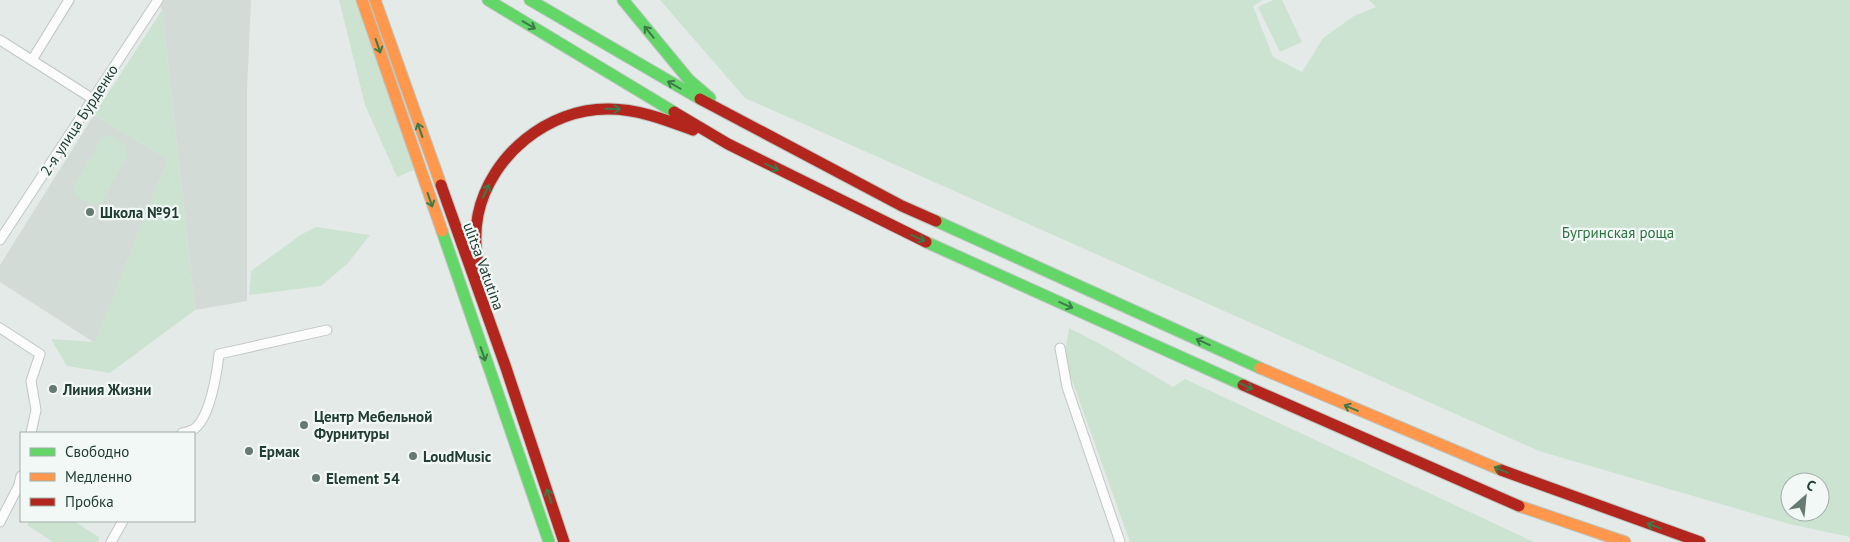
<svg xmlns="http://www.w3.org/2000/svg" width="1850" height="542" font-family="'PT Sans',sans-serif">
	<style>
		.built { fill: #d2dbd6 }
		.green { fill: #cde3d2; fill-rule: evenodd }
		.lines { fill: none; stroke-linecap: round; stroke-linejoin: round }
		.street-casing { stroke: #c1c7c4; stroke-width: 11 }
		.fast-casing { stroke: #bdc6c2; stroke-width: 13 }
		.slow-casing { stroke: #bdc6c2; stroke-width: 13 }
		.jam-casing { stroke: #bdc6c2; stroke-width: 13 }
		.street { stroke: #fbfcfb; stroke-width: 9 }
		.fast { stroke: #63d668; stroke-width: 11 }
		.slow { stroke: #ff974d; stroke-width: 11 }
		.jam { stroke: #b3261e; stroke-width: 11 }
		.oneway { stroke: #3c7a48 }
		.poi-dot { fill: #667a72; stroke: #f2f8f5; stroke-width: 2 }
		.labels { text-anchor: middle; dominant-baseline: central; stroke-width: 4.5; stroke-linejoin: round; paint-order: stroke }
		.street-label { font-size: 15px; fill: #223d33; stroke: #f2f8f5 }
		.poi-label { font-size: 15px; font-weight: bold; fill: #223d33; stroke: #f2f8f5; text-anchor: start }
		.park-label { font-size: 15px; fill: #2d7341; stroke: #f2f8f5 }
	</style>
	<rect width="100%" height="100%" fill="#e4eae7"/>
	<path class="built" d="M158 0H251L247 90V301L195 310 162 10Z
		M94 115 168 159 95 343 0 282V265Z"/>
	<path class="green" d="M339 0H358L414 170 397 177 365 105Z
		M660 0H1263L1253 6 1273 57 1302 72 1323 38 1354 16 1376 7 1369 0H1850V537L1789 524 1539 451 745 98ZM1790 482H1820V512H1790Z
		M1273 0H1282L1302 42 1280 52 1258 7Z
		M162 10 195 310 110 373 67 366 51 339 95 342 168 159 94 115Z
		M110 135 125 144 128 154 102 202 92 204 76 196 74 187 101 139Z
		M316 227 370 235 348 263 321 286 249 295 251 271 302 234Z
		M1069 328 1104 346 1173 387 1185 379 1534 542H1130L1064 358Z
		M30 521H74L100 538 98 542H53L27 525Z"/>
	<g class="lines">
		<defs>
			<path id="street" d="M0 40 93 99
				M32 60 69 0
				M0 240 158 0
				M0 328 40 354 31 381 36 410 31 433
				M1060 348 1067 387 1120 542
				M182 433C186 432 191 431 194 429 210 418 217 373 219 354L327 330
				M0 522 19 485 21 476
				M111 542 123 521"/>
			<path id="fast" d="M488 0 674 112
				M530 0 700 99
				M623 0 689 80 710 98
				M936 221 1260 368
				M442 231 549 542
				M926 242 1243 385"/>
			<path id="slow" d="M362 0 442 231
				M375 0 441 185
				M1260 368 1501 470
				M1519 506 1625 542"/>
			<path id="jam" d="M700 99 902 206 936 221
				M674 112 728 144 926 242
				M441 185 505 365 564 542
				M479 272C476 253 474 235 478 215 490 156 548 108 609 109 638 109 666 120 693 130
				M1243 385 1519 506
				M1501 470 1700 542"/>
		</defs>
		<use href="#street" class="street-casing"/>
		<use href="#fast" class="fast-casing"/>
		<use href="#slow" class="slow-casing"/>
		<use href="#jam" class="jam-casing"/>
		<use href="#street" class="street"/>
		<use href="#fast" class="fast"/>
		<use href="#slow" class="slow"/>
		<use href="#jam" class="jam"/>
	</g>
	<defs><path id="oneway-shaft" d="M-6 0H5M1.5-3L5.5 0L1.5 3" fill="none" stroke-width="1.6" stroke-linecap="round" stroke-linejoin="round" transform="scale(1.25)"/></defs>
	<g class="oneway">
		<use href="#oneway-shaft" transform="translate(529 25) rotate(31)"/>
		<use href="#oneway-shaft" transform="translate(649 32) rotate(-129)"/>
		<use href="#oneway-shaft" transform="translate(378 46) rotate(71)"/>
		<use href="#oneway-shaft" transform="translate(674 85) rotate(-150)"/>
		<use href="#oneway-shaft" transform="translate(613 109) rotate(1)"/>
		<use href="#oneway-shaft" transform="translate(420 130) rotate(-109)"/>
		<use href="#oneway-shaft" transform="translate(772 167) rotate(26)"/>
		<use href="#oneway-shaft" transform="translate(486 191) rotate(-65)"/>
		<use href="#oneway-shaft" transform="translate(430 200) rotate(71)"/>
		<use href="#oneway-shaft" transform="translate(918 238) rotate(24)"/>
		<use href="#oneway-shaft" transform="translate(1066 305) rotate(24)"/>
		<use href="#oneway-shaft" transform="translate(1203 342) rotate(-156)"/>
		<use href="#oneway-shaft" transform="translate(483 354) rotate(71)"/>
		<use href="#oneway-shaft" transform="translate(1246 386) rotate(24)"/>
		<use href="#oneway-shaft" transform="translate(1351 408) rotate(-157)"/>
		<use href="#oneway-shaft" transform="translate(1501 470) rotate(-157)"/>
		<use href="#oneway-shaft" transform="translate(549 496) rotate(-109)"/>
		<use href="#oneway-shaft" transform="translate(1654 526) rotate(-160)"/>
	</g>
	<g class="poi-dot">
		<circle cx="90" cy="212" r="5"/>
		<circle cx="53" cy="389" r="5"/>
		<circle cx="304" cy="425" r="5"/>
		<circle cx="249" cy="451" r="5"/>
		<circle cx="413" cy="456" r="5"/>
		<circle cx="316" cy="478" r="5"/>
	</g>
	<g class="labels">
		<g class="street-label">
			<text transform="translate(79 120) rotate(-57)">2-я улица Бурденко</text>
			<text transform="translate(484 266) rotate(70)">ulitsa Vatutina</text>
		</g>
		<g class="poi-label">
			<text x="100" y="212">Школа №91</text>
			<text x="63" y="389">Линия Жизни</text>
			<text x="314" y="416">Центр Мебельной<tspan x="314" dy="17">Фурнитуры</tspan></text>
			<text x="259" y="451">Ермак</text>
			<text x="423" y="456">LoudMusic</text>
			<text x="326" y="478">Element 54</text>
		</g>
		<g class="park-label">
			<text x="1618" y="232">Бугринская роща</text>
		</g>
	</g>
	<rect x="20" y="432" width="175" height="90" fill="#f2f8f5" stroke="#9fada7"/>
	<rect x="30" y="448" width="25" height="8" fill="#63d668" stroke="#9fada7"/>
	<text x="65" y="457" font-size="15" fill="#223d33">Свободно</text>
	<rect x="30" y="473" width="25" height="8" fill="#ff974d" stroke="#9fada7"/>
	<text x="65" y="482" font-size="15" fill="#223d33">Медленно</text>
	<rect x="30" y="498" width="25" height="8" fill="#b3261e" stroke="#9fada7"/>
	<text x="65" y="507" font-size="15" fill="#223d33">Пробка</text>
	<g transform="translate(1805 497) rotate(27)"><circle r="24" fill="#f2f8f5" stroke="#9fada7"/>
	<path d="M0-4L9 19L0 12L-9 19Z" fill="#667a72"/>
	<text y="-8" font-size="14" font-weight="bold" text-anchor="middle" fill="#223d33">С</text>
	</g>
</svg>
